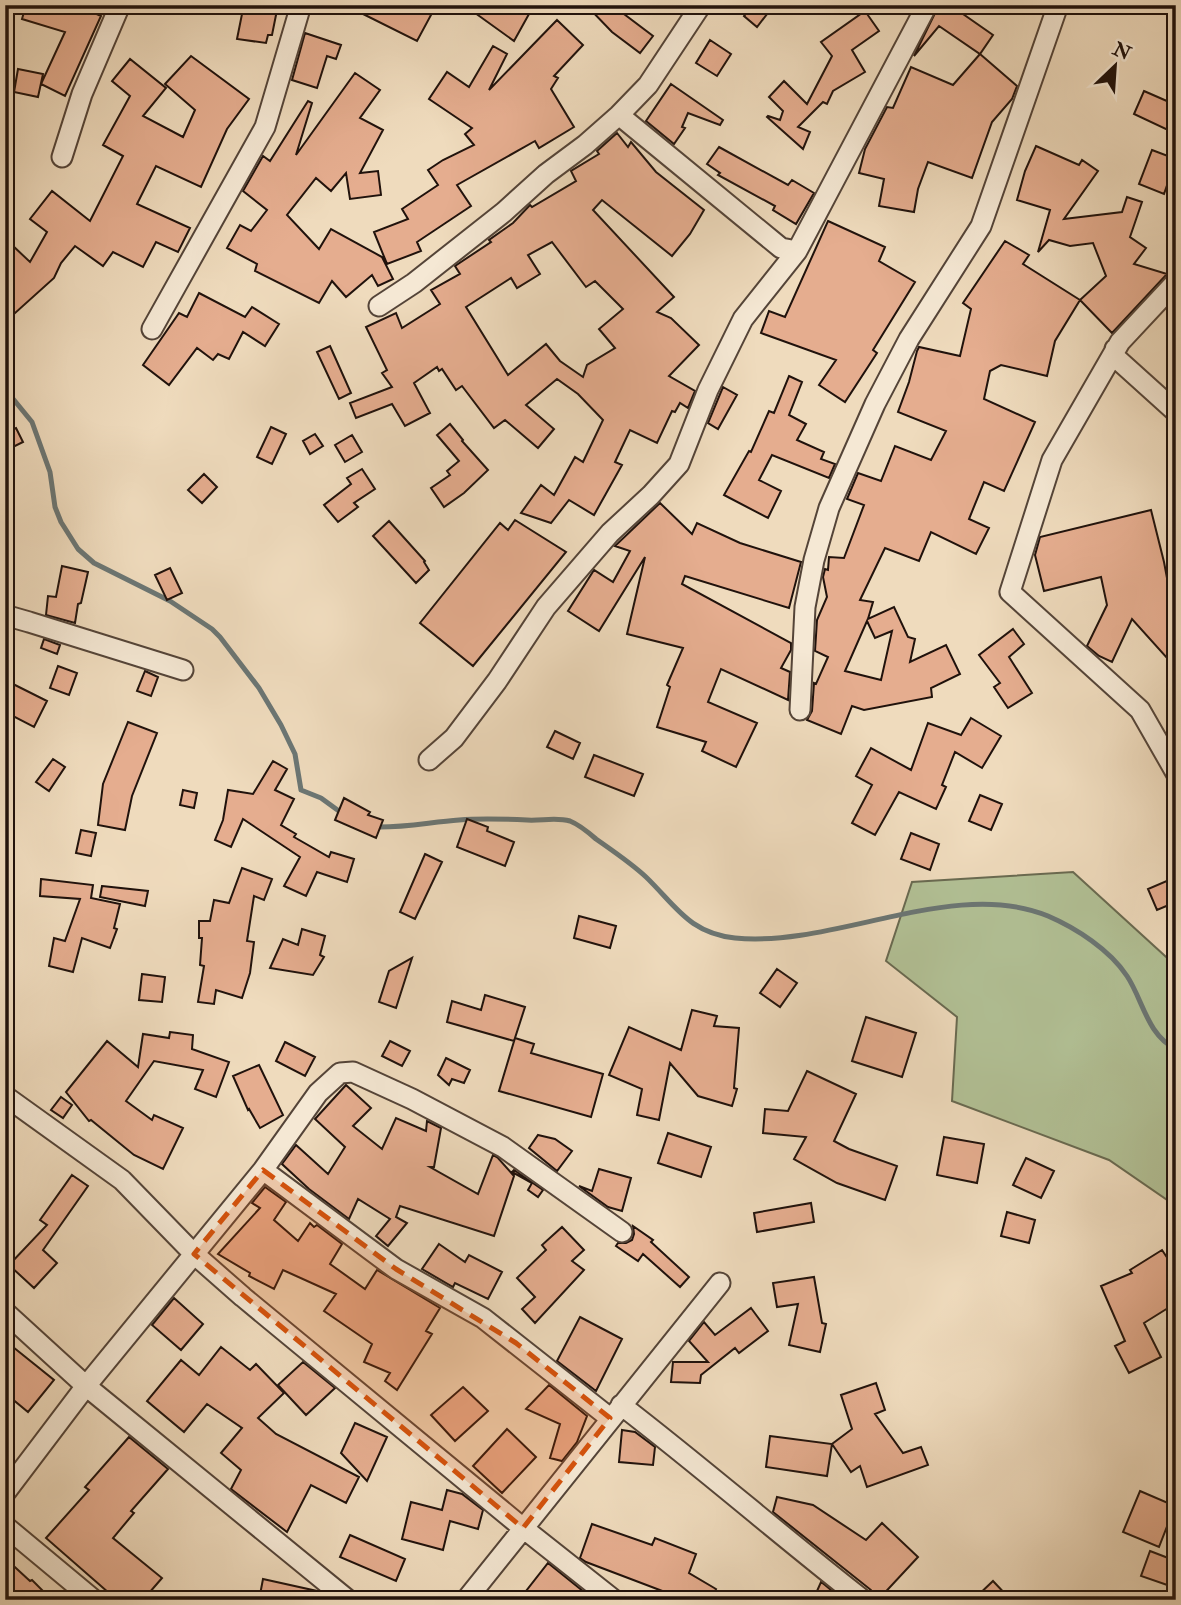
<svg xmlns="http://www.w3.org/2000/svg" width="1181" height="1605" font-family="'IM FELL Double Pica',serif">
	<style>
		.green { fill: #b2c196; stroke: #696a51; stroke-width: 2 }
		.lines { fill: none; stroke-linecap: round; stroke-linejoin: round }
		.stream { stroke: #6b7674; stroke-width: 5 }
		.building { fill: #e5ad8f; stroke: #20120c; stroke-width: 2; fill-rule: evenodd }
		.street-casing { stroke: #544438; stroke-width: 23 }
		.street { stroke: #f5e8d4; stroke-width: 19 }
		.marked { fill: #d4520c; fill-opacity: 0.2; stroke: #d4520c; stroke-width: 5; stroke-dasharray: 14 9; stroke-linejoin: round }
	</style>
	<rect width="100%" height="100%" fill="#efdbbd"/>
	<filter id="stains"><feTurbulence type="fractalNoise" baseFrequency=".00286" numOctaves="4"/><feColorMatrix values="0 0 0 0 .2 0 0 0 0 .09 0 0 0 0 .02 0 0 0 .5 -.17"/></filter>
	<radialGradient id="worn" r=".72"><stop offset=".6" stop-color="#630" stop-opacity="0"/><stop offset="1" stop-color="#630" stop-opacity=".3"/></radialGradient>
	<path class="green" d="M1073 872 1176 966V1206L1109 1160 952 1101 957 1017 886 961 912 882Z"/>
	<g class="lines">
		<path class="stream" d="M5 389 32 422 50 472 55 507 61 522 78 549 94 563 170 601 212 629 220 637 259 688 281 725 295 754 301 790 321 798 343 814
			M375 827C403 828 431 822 459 820 482 818 505 819 527 820 541 821 556 817 570 821 580 825 588 832 596 839 613 851 631 863 646 877 676 906 689 933 735 938 835 948 954 877 1048 916 1076 928 1110 950 1127 976 1143 1000 1147 1035 1176 1049"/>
	</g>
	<path class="building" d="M26 5H77L101 16 65 96 41 84 65 32 22 19Z
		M345 5H411L431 15 417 41Z
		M464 5H534L514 41Z
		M586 5H612L653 36 640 53 612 32Z
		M753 5H774L757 27 744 16Z
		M939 5H950L993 35 980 54 939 26 914 56Z
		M252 6 277 10 272 35H268L266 43 237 39 243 9 251 10Z
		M865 11 879 31 852 50 865 72 833 91 827 104 823 102 798 127 810 132 803 149 767 117 768 116 780 120 783 111 769 97 784 81 807 104 832 56 821 42Z
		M557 20 583 45 554 76 558 78 551 89 574 127 539 148 535 141 457 185 471 206 417 242 421 251 387 264 374 232 408 219 402 209 438 185 428 170 443 160 474 145 465 134 472 128 429 99 447 72 469 87 493 46 507 54 489 90Z
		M305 33 341 45 336 59 327 56 317 88 292 80Z
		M710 40 731 54 717 76 696 63Z
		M980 54 1017 86 1012 99 992 122 972 178 928 162 918 189 914 212 879 206 884 179 859 173 865 149 887 107 893 108 911 67 953 85Z
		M191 56 249 99 227 129 201 187 156 166 137 204 190 228 178 252 156 242 143 267 113 252 103 266 75 246 61 263 54 278 14 314 5 306V252L12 245 30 262 47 232 30 219 52 191 90 221 123 156 103 145 130 96 112 81 130 59 166 88 143 116 183 137 195 110 165 84Z
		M18 69 43 74 38 97 14 92Z
		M355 73 380 90 360 118 383 130 360 173 378 171 381 195 350 199 346 173 331 191 316 178 287 215 319 249 331 229 382 257 393 279 378 286 372 275 346 297 332 281 319 303 255 271 257 264 227 248 240 225 251 231 267 210 243 191 263 156 270 161 308 101 312 103 296 155Z
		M671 84 723 120 720 125 688 113 682 127 685 128 674 144 646 121Z
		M1144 91 1176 105V119L1170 131 1134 114Z
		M617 133 628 147 631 142 656 172 704 210 690 234 672 256 602 200 593 210 674 297 657 312 671 318 699 345 669 376 695 391 688 408 680 403 675 412 672 411 657 443 630 430 615 462 622 465 594 515 569 500 551 523 521 513 541 485 554 495 575 457 583 462 603 420 578 394 557 379 526 405 554 429 538 448 505 420 494 428 462 386 456 390 442 369 439 371 437 367 414 383 430 413 405 426 392 404 356 418 350 403 392 387 382 373 387 370 366 327 396 313 402 328 440 304 431 290 460 274 455 266 491 242 489 240 513 223 530 205 532 207 576 181 571 171 599 154 597 151ZM552 242 586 287 595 281 623 309 599 329 615 348 587 365 583 377 560 361 546 344 508 375 466 307 511 278 517 288 540 274 528 255Z
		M1036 146 1079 165 1082 160 1098 171 1064 219 1122 212 1127 197 1142 202 1130 237 1146 248 1134 264 1167 274 1112 333 1080 300 1106 276 1093 243 1070 246 1049 240 1038 252 1050 210 1017 200 1025 171Z
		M719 147 788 185 792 180 814 193 796 224 773 210 775 206 718 175 720 173 707 164Z
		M1152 150 1176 159 1164 194 1139 184Z
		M828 221 885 247 879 261 915 282 873 350 877 353 845 402 819 385 836 360 761 333 769 311 785 317Z
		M1005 241 1029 255 1023 264 1080 300 1055 341 1047 376 1001 365 990 371 984 399 1035 422 1004 491 984 482 969 519 989 528 976 554 931 532 919 561 885 548 860 600 873 602 868 619 894 607 908 637 915 639 910 662 946 645 960 674 931 688 932 697 864 710 852 706 841 734 807 720 812 711 814 683 816 684 828 657 815 651 817 620 827 597 823 577 825 569 828 570 829 557 844 558 864 505 847 499 858 473 881 481 895 446 931 460 946 431 898 412 909 382 917 351 919 347 960 356 971 309 963 303ZM867 621 875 638 892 631 881 680 845 671Z
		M199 293 245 317 252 307 279 324 265 346 243 332 229 359 218 354 213 360 197 348 169 385 143 365 179 313 187 317Z
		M330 346 351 393 339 399 317 352Z
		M789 376 802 382 789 415 806 424 797 440 824 452 821 459 835 464 829 478 772 455 759 480 781 491 768 518 724 495 749 451 751 452 769 411 774 413Z
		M723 387 737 395 718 429 708 423Z
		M450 424 463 440 462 441 488 470 464 493 444 507 431 488 450 475 447 471 459 461 437 435Z
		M271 427 286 434 272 464 257 457Z
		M16 428 23 442 5 451V433Z
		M315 434 323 446 310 454 303 441Z
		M352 435 362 452 345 462 335 445Z
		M362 469 375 489 354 503 358 507 338 522 324 505 351 484 347 478Z
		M204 474 217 487 202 503 188 490Z
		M660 503 692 534 697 523 740 543 801 562 789 608 685 576 682 584 791 643V650L781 668 790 672 788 700 721 669 708 702 757 723 736 767 702 751 706 742 657 727 670 687 667 685 683 648 627 634 645 557 599 631 568 611 594 570 613 582 630 551 615 546Z
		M1151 510 1164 562 1176 626V668L1132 619 1112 662 1099 656 1087 646 1107 605 1101 577 1044 591 1035 555 1040 537Z
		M515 520 566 552 473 666 420 623 500 523 508 530Z
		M389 521 425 561 424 562 429 570 416 583 373 536Z
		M62 566 88 572 81 603 78 604 75 623 46 615 48 596 56 597Z
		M170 568 182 593 167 600 155 575Z
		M1013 629 1024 644 1009 657 1032 693 1008 708 994 687 1000 683 979 655Z
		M44 639 60 645 57 654 41 648Z
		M58 666 77 673 69 695 50 688Z
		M145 671 158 677 151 696 137 691Z
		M5 680 47 701 34 727 5 712Z
		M971 718 1001 736 982 768 955 752 942 785 946 787 936 809 899 792 875 835 852 823 872 785 856 776 871 748 911 770 928 723 961 735Z
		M128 722 157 733 132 796 125 830 98 825 103 784Z
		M555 731 580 743 573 759 547 747Z
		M594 755 643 774 634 796 585 777Z
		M53 759 65 767 49 791 36 782Z
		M273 761 287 769 275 790 294 799 281 825 296 834 294 837 329 857 331 852 354 859 347 882 317 872 306 896 284 886 300 857 243 819 231 847 215 840 223 820 228 790 253 794Z
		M183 790 197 793 194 808 180 805Z
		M980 795 1002 804 991 830 969 821Z
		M344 798 370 812 368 815 383 820 376 838 335 820Z
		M467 819 488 827 487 831 514 842 505 866 457 847Z
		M81 830 96 833 91 856 76 853Z
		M911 833 939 844 930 870 901 859Z
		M425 854 442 862 415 919 400 912Z
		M242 868 272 879 264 900 254 896 247 941 254 942 250 973 242 998 216 990 214 1004 198 1002 204 966 200 965 202 938H199V921H210L214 900 229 903Z
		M1176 877V902L1157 910 1148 889Z
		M41 879 93 885 91 898 120 904 114 928 117 929 110 948 82 938 73 972 49 966 54 938 65 941 80 899 40 896Z
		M102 886 148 891 145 906 100 897Z
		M579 916 616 926 610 948 574 938Z
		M302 929 325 936 320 955 324 957 313 975 270 968 283 939 298 945Z
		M412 958 396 1008 379 1002 389 971Z
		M777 969 797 983 780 1007 760 993Z
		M142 974 165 977 162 1002 139 1000Z
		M485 995 525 1007 514 1041 447 1022 452 1001 481 1010Z
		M692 1010 717 1016 714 1026 739 1028 734 1088 737 1089 732 1106 698 1096 670 1063 659 1120 637 1115 642 1089 609 1075 629 1027 681 1050Z
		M866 1017 916 1033 902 1077 852 1061Z
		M170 1032 193 1035 192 1049 229 1062 216 1097 195 1089 203 1070 154 1061 126 1101 152 1120 154 1115 183 1128 163 1169 134 1155 91 1120 89 1121 66 1092 107 1041 138 1067 143 1034 169 1038Z
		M515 1038 534 1044 531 1053 603 1074 591 1117 499 1091Z
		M390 1041 410 1051 402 1066 382 1056Z
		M285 1042 315 1057 305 1076 276 1061Z
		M446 1058 470 1070 464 1083 452 1079 449 1085 438 1075Z
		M259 1065 283 1115 260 1128 249 1109 248 1110 233 1076Z
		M807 1071 856 1094 834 1141 849 1149 897 1166 885 1200 837 1183 794 1159 806 1137 763 1133 765 1109 788 1111Z
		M346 1085 371 1108 353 1126 382 1149 396 1118 426 1131 427 1121 441 1128 434 1167H430L478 1194 493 1155 498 1158 514 1176 494 1236 400 1206 396 1217 407 1223 388 1246 376 1236 390 1219 358 1199 349 1219 309 1189 282 1164 296 1145 328 1174 345 1147 315 1119Z
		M61 1097 72 1105 63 1118 51 1110Z
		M668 1133 711 1147 701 1177 658 1163Z
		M538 1135 555 1139 572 1151 557 1171 529 1148Z
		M944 1137 984 1144 977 1183 937 1175Z
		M1026 1158 1054 1171 1041 1198 1013 1185Z
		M599 1169 631 1178 622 1211 608 1207 579 1186 592 1191Z
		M514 1170 543 1190 538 1197 528 1190 532 1183 512 1172Z
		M72 1175 88 1186 43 1250 57 1263 34 1288 9 1265 47 1225 40 1220Z
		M265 1187 286 1202 274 1220 298 1241 310 1223 314 1227 317 1225 342 1244 330 1264 365 1289 377 1270 440 1308 426 1331 432 1334 397 1390 385 1381 390 1373 364 1362 372 1344 324 1311 336 1294 283 1270 274 1289 249 1276 250 1273 218 1254 260 1208 252 1203Z
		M811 1203 814 1222 757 1232 754 1213Z
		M1007 1212 1035 1220 1029 1243 1001 1236Z
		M633 1226 653 1240 651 1242 689 1277 680 1287 643 1254 638 1261 616 1246 618 1243H626L632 1240 634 1234Z
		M562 1227 584 1250 572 1261 584 1270 535 1323 522 1309 535 1297 517 1278 546 1250 542 1245Z
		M439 1244 465 1262 469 1255 502 1272 488 1299 455 1283 453 1287 422 1269Z
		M1162 1250 1176 1271V1303L1144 1323 1161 1357 1129 1373 1115 1346 1125 1341 1101 1286 1132 1273 1130 1270Z
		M814 1277 822 1323 826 1324 820 1352 789 1345 798 1304 777 1307 773 1283Z
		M174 1298 203 1324 181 1350 152 1325Z
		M751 1308 768 1331 739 1353 735 1348 701 1375 700 1383 671 1382 673 1362H708L689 1341 704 1322 715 1335Z
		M580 1317 622 1339 596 1391 557 1361Z
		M13 1347 54 1380 28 1412 5 1393V1357Z
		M221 1347 250 1370 256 1364 284 1393 258 1418 276 1434 359 1477 346 1503 311 1485 287 1532 231 1489 241 1470 221 1453 242 1428 207 1404 184 1432 147 1401 181 1360 199 1375Z
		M303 1362 335 1388 306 1415 278 1385Z
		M876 1383 885 1410 875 1414 903 1453 921 1447 928 1465 867 1487 860 1466 851 1472 832 1444 852 1429 841 1395Z
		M549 1385 587 1416 577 1442 562 1461 550 1458 560 1424 526 1409Z
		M463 1387 488 1411 455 1441 431 1415Z
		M355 1423 387 1437 367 1481 341 1453Z
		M507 1429 536 1457 502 1493 473 1466Z
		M622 1430 635 1432 655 1447 653 1465 619 1462Z
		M770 1436 832 1444 827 1476 766 1467Z
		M129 1437 168 1469 131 1511 134 1513 113 1538 162 1578 143 1600H117L46 1538 89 1490 85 1487Z
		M447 1490 462 1494 483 1510 478 1529 450 1521 443 1550 402 1539 411 1502 442 1510Z
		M1140 1491 1175 1506 1159 1547 1123 1532Z
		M777 1497 813 1505 866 1540 882 1523 918 1557 878 1600H875L871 1590 773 1512Z
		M592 1524 652 1545 655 1538 696 1554 689 1573 716 1589 710 1600H686L586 1562 580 1558Z
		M350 1535 405 1559 396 1581 340 1557Z
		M1150 1551 1176 1561V1588L1141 1576Z
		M5 1558 30 1581 32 1580 52 1600H5Z
		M548 1563 594 1600H519Z
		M263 1579 317 1591 327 1600H259Z
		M993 1581 1011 1600H973Z
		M821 1582 825 1585 843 1600H813Z"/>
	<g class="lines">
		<defs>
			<path id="street" d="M1175 5 1176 6
				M619 115 781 248 797 251
				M62 157 82 94 120 5
				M1176 282 1120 342 1052 460 1010 592 1140 710 1176 773
				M379 306 414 283 504 212 546 174 585 145 619 115 648 85 701 5
				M152 329 265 127 301 5
				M1115 349V357L1176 412
				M5 619 8 616 29 622 183 670
				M800 710 805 607 814 560 829 508 875 404 909 339 981 226 1058 5
				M429 760 454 738 497 681 546 607 610 533 651 495 679 464 708 390 743 319 797 251 927 5
				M5 1096 122 1180 194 1254 243 1297 523 1528 614 1600
				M263 1170 396 1269 483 1318 610 1418
				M5 1312 86 1386 348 1600
				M621 1405C703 1468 781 1536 863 1600
				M5 1493 86 1386 263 1170 318 1093 340 1073 353 1072 412 1099 503 1147 622 1232
				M5 1526 94 1600
				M466 1600 720 1283"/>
		</defs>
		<use href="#street" class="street-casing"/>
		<use href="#street" class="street"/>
	</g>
	<path class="marked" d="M263 1170 396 1269 516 1343 610 1418 523 1528 194 1254Z"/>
	<rect width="1181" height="1605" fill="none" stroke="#efdbbd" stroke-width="28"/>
	<rect x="7" y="7" width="1167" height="1591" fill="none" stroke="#20120c" stroke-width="3.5"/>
	<rect x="14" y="14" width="1153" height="1577" fill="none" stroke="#20120c" stroke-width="2"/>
	<g transform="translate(1115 66) rotate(25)" stroke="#f5e8d4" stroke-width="5" paint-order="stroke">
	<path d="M0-5L12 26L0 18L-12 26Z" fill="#20120c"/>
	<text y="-10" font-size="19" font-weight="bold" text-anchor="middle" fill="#20120c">N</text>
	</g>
	<rect width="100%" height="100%" filter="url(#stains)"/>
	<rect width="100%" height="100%" fill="url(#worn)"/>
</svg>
